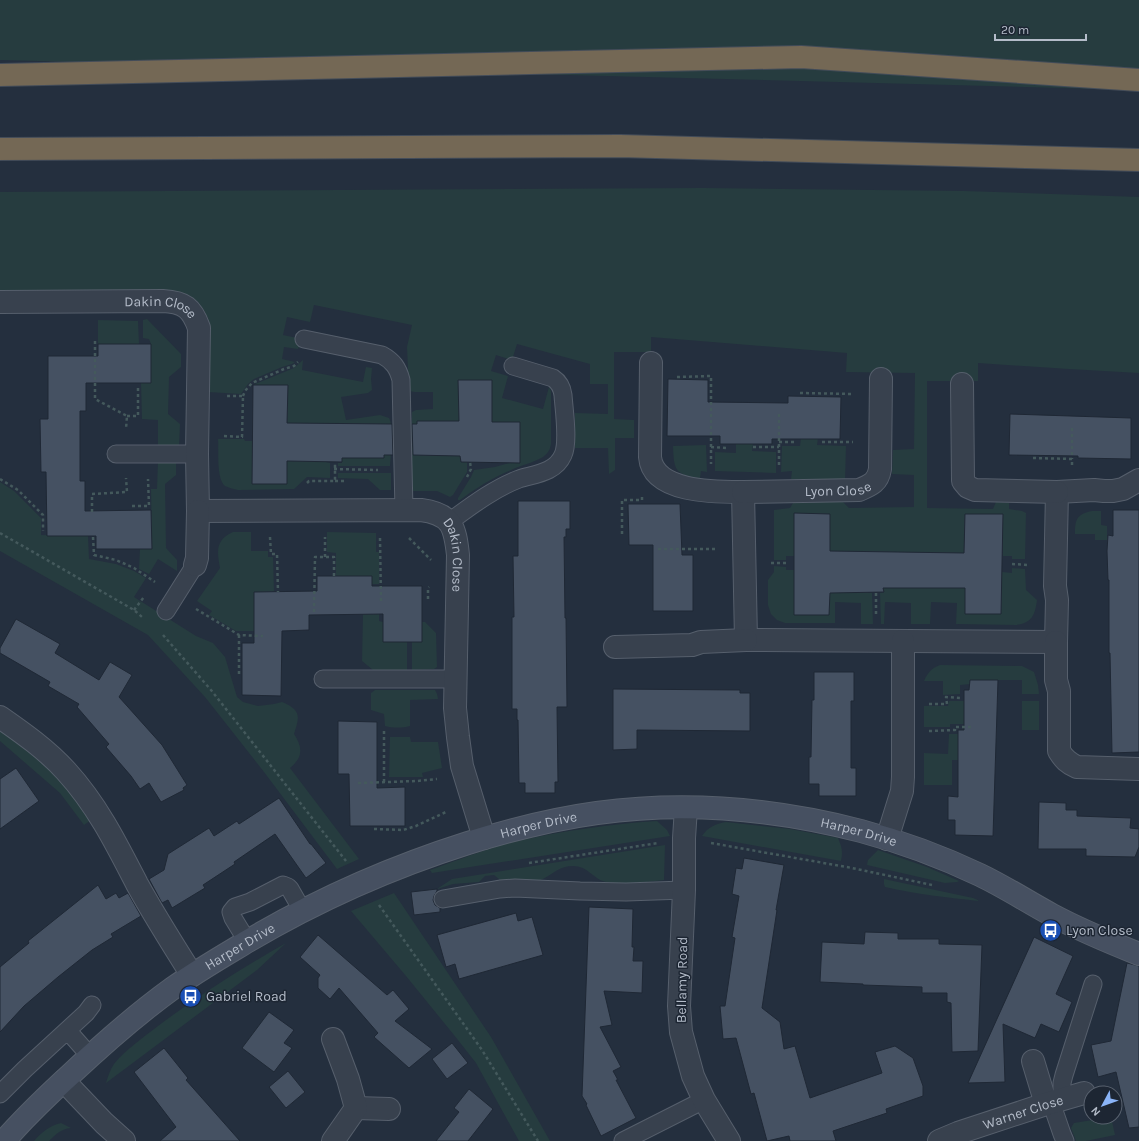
<svg xmlns="http://www.w3.org/2000/svg" width="1139" height="1141" font-family="Karla,sans-serif">
	<style>
		.green { fill: #263c3f }
		.building { fill: #455162; stroke: #1f2835 }
		.lines { fill: none; stroke-linecap: round; stroke-linejoin: round }
		.lane-casing { stroke: #565f6c; stroke-width: 19 }
		.street-casing { stroke: #565f6c; stroke-width: 24 }
		.secondary-casing { stroke: #565f6c; stroke-width: 24 }
		.highway-casing { stroke: #434c59; stroke-width: 24 }
		.path { stroke: #44595c; stroke-width: 2.5; stroke-dasharray: 3 3; stroke-linecap: butt }
		.lane { stroke: #38414e; stroke-width: 17 }
		.street { stroke: #38414e; stroke-width: 22 }
		.secondary { stroke: #465061; stroke-width: 22 }
		.highway { stroke: #746855; stroke-width: 22 }
		.labels { text-anchor: middle; dominant-baseline: central; stroke-width: 3; stroke-linejoin: round; paint-order: stroke }
		.street-label { font-size: 14px; fill: #b4bcc9; stroke: #1d2633 }
		.poi-label { font-size: 14px; fill: #b4bcc9; stroke: #1d2633; text-anchor: start }
	</style>
	<rect width="100%" height="100%" fill="#242f3e"/>
	<path class="green" d="M0 0H1139V90L0 60Z
		M703 188 964 191 1139 197V373L1069 369 978 363V381H927V508L993 509 996 502 1009 503V509L1022 511 1026 513 1025 559H1012V556H1003V514H965L964 553 830 551V514L794 513V556H786V560H774V510L790 508 793 503 842 501 849 508 914 507V475L892 474 893 450 914 449 915 373 846 372 847 353 651 337V352H614V419L634 420V438H615V470L609 474 608 448H575V413L608 414V384H590V364L517 344 512 360 496 355 491 371 508 376 502 398 543 409 549 387 551 391V444C550 450 548 453 543 457 533 463 521 465 511 470 492 478 476 488 460 500H458V498L471 477 474 470 495 467 519 460 492 422 491 380H458L459 421H417V455L460 456 461 462H467V472L453 495 450 497 437 491H411L410 482 412 412 416 410 433 409V392H415L409 391 407 347 412 325 314 305 310 322 287 317 283 335 302 339 298 349 284 347 282 359 295 362 292 364 282 367 254 379 248 384 241 394 208 392 209 330 208 318 203 309 198 302 190 296 171 290 0 291V192Z
		M147 319 181 354V367L169 377 168 414 180 424 179 446 158 447V420L142 419 141 383H151V344L149 339 143 338V320Z
		M98 320 138 321 139 344H98Z
		M303 360 302 370 363 382 366 367 372 368 371 379 372 390 368 393 341 397 346 420 380 415 389 418C394 427 391 454 390 466H338V463H342V458L384 424 287 423 288 385H253L294 368Z
		M801 438H818L817 445 846 446 845 481 791 479 792 471 781 472 782 446H800Z
		M218 439H244L245 441H253L252 484H287V457H326V462L330 463V478L307 477 294 489 238 490C234 489 229 488 225 486 216 478 219 451 218 439Z
		M736 444H753L752 451 776 452V473L715 471V452L736 453Z
		M706 445 707 472 701 471 700 478C674 475 674 469 673 446Z
		M173 460 176 463V475L165 484 166 548 177 560V571L158 559 149 574 139 569 140 549H152L151 489H157L158 461Z
		M338 473H391V490H380L368 479 338 478Z
		M0 482 14 491 41 518V535L88 536 89 559 116 564 134 571 146 578 134 597 196 636 213 643 225 657 237 697 243 702 258 706 274 704 282 702C301 710 300 716 294 734 303 748 303 757 290 768L359 859 337 869 264 772 205 697 148 635 0 551Z
		M1092 511H1101V525L1107 526V540H1095V534H1075C1075 519 1077 514 1092 511Z
		M233 532H251V551H268V557H273L274 592H254V631H236L209 615 212 611 197 601 220 568C217 552 215 540 233 532Z
		M327 532 376 533V552H379V584H372L371 576H336V553L327 552Z
		M774 566 786 567V570H794V615H829L830 587H869L868 593H872L873 624H861V603L835 602V623H785L777 620 771 614 768 605V580L774 572Z
		M1012 568 1025 569 1026 590 1037 600C1035 615 1032 623 1016 625L956 624 957 603 931 602 930 624H911V603L885 602 884 624H881L880 593 884 592 883 588H965V614H1001L1002 572 1012 573Z
		M372 604 379 605V621L383 622 407 642V670H373L362 661 363 614H372Z
		M422 622H425L436 633 437 667 434 669 412 670V642Z
		M940 665 1022 666 1034 672 1038 685 1039 694H1022V680H970V684L960 685V694L943 695V681H924C928 672 932 668 940 665Z
		M375 690H435L437 694 438 699 410 700V726C402 728 393 728 385 726L384 714 371 710V693Z
		M949 701H964L968 724H950V727H924V706H948Z
		M1022 701H1039V730H1022Z
		M0 731 3 732C30 752 54 770 75 797 81 804 86 813 91 820L84 825 60 793 0 741Z
		M949 734H958V760H952V785H924V753L948 754Z
		M390 737H410L411 742H438L442 768 422 773 423 777H389Z
		M657 821 667 830 670 836 432 873 430 870C459 860 488 848 517 841 563 831 610 824 657 821Z
		M726 822 790 829 838 838C842 847 843 852 841 861L702 836C708 827 715 824 726 822Z
		M665 845 664 880C645 882 625 886 606 882 593 879 588 866 573 866 560 866 554 873 543 879 536 883 514 884 506 883 502 882 497 877 494 875L485 876 479 882 453 884 437 889 452 879Z
		M878 850 927 867 959 881 957 882 945 883 867 865 868 860Z
		M884 879 973 898 980 901C948 898 916 894 885 887L884 884Z
		M394 893 491 1037 550 1141H519L476 1063 454 1035 406 976 351 911Z
		M286 943 257 970 106 1083C108 1076 110 1070 114 1064 125 1050 144 1037 158 1026 199 995 242 968 286 943Z
		M1111 1117 1115 1135 1086 1141H1076L1071 1128 1074 1123Z
		M61 1123 71 1128C61 1129 56 1134 49 1141H34C42 1132 49 1126 61 1123Z"/>
	<path class="building" d="M98 344H151V383H86V411H80V481H85V511L151 510 152 549H96V536H47L46 472H41L40 419H48V356H98Z
		M668 379 708 380V402L788 403V396L841 397 840 439H772V444H720V436H667Z
		M458 380H492V422H520V463L461 462 460 456 413 455 412 424H417V421H459Z
		M253 385H288L287 423 392 424 393 455H384V458H342V462L287 461V484H252Z
		M1010 414 1131 418V459L1078 458V456L1009 455Z
		M518 501H570V529H566V537H564L565 618H566L567 707H557L558 782H555V793H525V783H519L518 720H517V709H512V617H514L513 556H518Z
		M628 504H680L682 555H693V611H653V545H629Z
		M1113 510H1139V752L1112 753 1110 653H1109V580H1108L1107 551 1108 535 1113 536Z
		M794 513 830 514V551L964 553 965 514H1003L1001 614H965V588H883L884 592 830 593 829 615H794Z
		M317 576H372V586H422V642H383V614L309 615V630L282 631 281 696 242 695V643H254V592L317 591Z
		M16 619 60 644 55 653 99 680 110 662 132 675 119 697 162 745 187 785 183 788 184 790 161 802 149 783 140 789 131 776 106 747 109 744 77 707 79 704 48 686 50 682 0 653V648Z
		M814 672H854V701H851V768H856V796H819V784H809V757H811L812 700H814Z
		M970 680H998L993 836 955 835V820H948V796L958 797V730H964V690H969Z
		M613 689 740 690V693H750V731L637 730V749L613 750Z
		M338 721 377 722V788L405 787V826H350L349 774H338Z
		M16 768 39 801 0 829V779Z
		M279 798 310 844H311L326 863 306 878 275 834 234 862 235 864 203 885 205 888 172 908 168 900 162 903 149 879 164 870 168 854 209 828 214 836 237 821 239 824Z
		M1039 802 1066 803V810H1077V816L1131 818 1130 828 1139 829V847L1135 857 1086 856V849H1038Z
		M744 858 784 865 776 910H777L762 1008 780 1022 784 1049 795 1046 810 1098 882 1073 875 1052 895 1046 913 1058 923 1086V1096L886 1109 887 1113 833 1131 836 1141H790L789 1136 767 1141 754 1093 751 1094 736 1038 723 1039 720 1006H725L735 938 732 937 739 896 732 894 736 868 742 869Z
		M98 885 106 899 116 893 119 898 128 893 141 916 111 934 113 937 92 950 58 977 24 1006 0 1032V967L29 943 28 941Z
		M437 889V891L434 896 433 900 435 905 440 908V912L414 915 411 892Z
		M589 907 633 909 632 947H634L633 961H643L642 993 604 991 612 1025 600 1027 621 1067 613 1071 618 1080H616L636 1118 601 1136 586 1105 587 1104 582 1096Z
		M516 913 518 921 532 917 543 955 459 979 455 964 446 967 437 935Z
		M865 932 898 933V939H939V944L982 945 978 1051 952 1052 951 1003 947 1002V993H922V987L863 985V984L820 982 822 942 864 944Z
		M318 935 387 995 393 990 409 1009 395 1021 432 1049 409 1068 374 1037 378 1033 339 988 330 999 318 988V978L320 975 300 957Z
		M1034 937 1073 956 1056 994 1072 1002 1059 1032 1041 1024 1035 1038 1003 1024 1005 1082 968 1083Z
		M1127 963 1139 966V1127L1129 1128 1116 1072 1098 1077 1091 1045 1111 1041Z
		M269 1012 294 1030 284 1043 292 1048 274 1072 242 1048Z
		M452 1043 468 1063 447 1079 432 1059Z
		M164 1048 188 1078 186 1080 240 1141H160L176 1127 134 1072Z
		M288 1071 305 1092 286 1108 269 1087Z
		M469 1089 493 1109 468 1141H436L459 1112 454 1108Z"/>
	<g class="lines">
		<defs>
			<path id="lane" d="M304 339 382 355C393 361 398 368 401 380L404 510
				M116 454H197
				M449 522C471 506 493 489 519 479 535 474 555 473 563 455 569 442 564 410 563 395 562 387 559 382 553 378L513 366
				M166 611 195 565
				M323 679H455
				M443 899 500 889 515 888 580 891 626 892 684 890
				M247 941 233 918 231 912 235 907 250 902 283 885 288 887 290 889 302 910
				M68 1031 90 1056
				M0 1094 25 1069 86 1013 92 1005
				M1062 1099V1083L1064 1075 1093 984
				M1051 1102 1062 1134 1065 1141
				M623 1141 704 1100"/>
			<g id="street">
				<path id="s1" d="M0 302 163 301C184 302 192 308 199 328L197 454 198 511 421 510C452 514 455 527 458 555L455 708 458 737 462 766 484 838"/>
				<path d="M651 363 650 457C653 493 717 492 743 492L746 640 1056 642 1057 600 1055 586 1057 492 1094 490 1104 491H1113L1123 489 1139 480"/>
				<path d="M962 384 963 481 968 487 975 490 1057 492"/>
				<path id="s2" d="M743 492 859 490C871 485 878 482 880 469L881 379"/>
				<path d="M195 565 197 558 198 511"/>
				<path d="M1056 642V680L1059 691V751C1064 759 1068 763 1077 767L1139 769"/>
				<path d="M615 647 692 645 701 642 746 640"/>
				<path d="M0 717C23 733 47 750 66 771 97 805 116 843 137 884 154 915 173 945 192 975"/>
				<path d="M686 808 684 838V890L679 1006 681 1032 693 1076 704 1100 729 1141"/>
				<path d="M887 839 902 791 903 777V641"/>
				<path d="M1033 1061 1046 1104"/>
				<path d="M64 1081 104 1123 124 1141"/>
				<path d="M356 1108 389 1109"/>
				<path d="M333 1141 356 1108 348 1079 333 1039"/>
				<path id="s3" d="M939 1141 958 1133 1046 1104 1084 1093"/>
			</g>
			<g id="secondary">
				<path id="s4" d="M4 1141C25 1117 48 1095 71 1074 104 1043 137 1014 173 988 197 971 223 956 248 941 319 899 389 868 468 843 510 830 553 819 597 813 685 801 776 809 861 831 902 842 942 857 980 875 1005 887 1028 902 1052 915 1080 930 1109 942 1139 954"/>
			</g>
			<path id="highway" d="M0 75 801 57 1139 80
				M0 149 620 146 1139 160"/>
		</defs>
		<use href="#lane" class="lane-casing"/>
		<use href="#street" class="street-casing"/>
		<use href="#secondary" class="secondary-casing"/>
		<use href="#highway" class="highway-casing"/>
		<path class="path" d="M95 341V399L127 416 126 429
			M677 377 711 376V464
			M800 393 854 394
			M243 396 245 391 252 383 284 369 294 366 298 362
			M127 416H138V385
			M1072 428V459
			M224 436 242 437 243 396H224
			M779 442H797
			M822 442H853
			M711 447 727 448
			M753 447H779
			M1033 458 1072 459V465
			M779 465V413
			M334 469 378 470
			M467 477 471 469 470 462
			M0 479 18 490 43 515V531
			M335 481H344
			M307 483 309 481H335V463
			M132 506H149L148 479
			M92 512V494L127 492 126 478
			M0 533 134 610 142 617
			M622 534V500H642V497
			M93 537 94 555 116 560 134 568 155 582
			M270 537 271 554H277L278 592
			M380 538 381 601
			M409 538 431 560
			M658 549H717
			M325 557V537
			M771 563H786
			M1012 564 1029 565
			M428 599V588L429 587
			M196 609 239 635 263 636
			M134 610 144 597H145
			M314 612 315 557H334V576
			M876 614V593
			M163 635 211 690 346 861
			M239 635V677
			M929 704H947L946 697 961 698
			M384 731V782
			M929 731 955 730V727H973
			M358 783 417 781 437 779
			M374 829 403 830 416 826 448 811
			M711 843 852 868 932 885
			M529 863 658 843
			M379 905 482 1050 538 1141"/>
		<use href="#lane" class="lane"/>
		<use href="#street" class="street"/>
		<use href="#secondary" class="secondary"/>
		<use href="#highway" class="highway"/>
	</g>
	<defs>
		<symbol id="bus-disc" viewBox="-11 -11 22 22"><circle r="9.5" fill="#1a4fb4" stroke="#1d2633"/><path d="M-5-6H5V4H4V6H2V4H-2V6H-4V4H-5ZM-3.5-4V0h7V-4ZM-3.5 1.2v1.5H-2V1.2ZM2 1.2v1.5H3.5V1.2Z" fill="#fff"/></symbol>
	</defs>
	<g fill-rule="evenodd">
		<use href="#bus-disc" x="1038" y="918" width="25" height="25"/>
		<use href="#bus-disc" x="178" y="984" width="25" height="25"/>
	</g>
	<g class="labels">
		<g class="street-label">
			<text stroke="none"><textPath href="#s1" startOffset="162">Dakin Close</textPath></text>
			<text stroke="none"><textPath href="#s2" startOffset="95">Lyon Close</textPath></text>
			<text stroke="none"><textPath href="#s1" startOffset="683">Dakin Close</textPath></text>
			<text stroke="none"><textPath href="#s4" startOffset="631">Harper Drive</textPath></text>
			<text stroke="none"><textPath href="#s4" startOffset="955">Harper Drive</textPath></text>
			<text stroke="none"><textPath href="#s4" startOffset="307">Harper Drive</textPath></text>
			<text transform="translate(682 980) rotate(-89)">Bellamy Road</text>
			<text stroke="none"><textPath href="#s3" startOffset="89">Warner Close</textPath></text>
		</g>
		<g class="poi-label">
			<text x="1066" y="930">Lyon Close</text>
			<text x="206" y="996">Gabriel Road</text>
		</g>
	</g>
	<g transform="translate(1103 1105) rotate(229)"><circle r="19" fill="#1d2633" stroke="#59626f"/>
	<path d="M0-3L7 15L0 10L-7 15Z" fill="#8ab4f8"/>
	<text y="-6" font-size="11" font-weight="bold" text-anchor="middle" fill="#b4bcc9">N</text>
	</g>
	<path d="M995 34v6h91v-6" fill="none" stroke="#b4bcc9" stroke-width="2"/>
	<text x="1001" y="34" font-size="12" fill="#b4bcc9" stroke="#1d2633" stroke-width="3" paint-order="stroke">20 m</text>
</svg>
